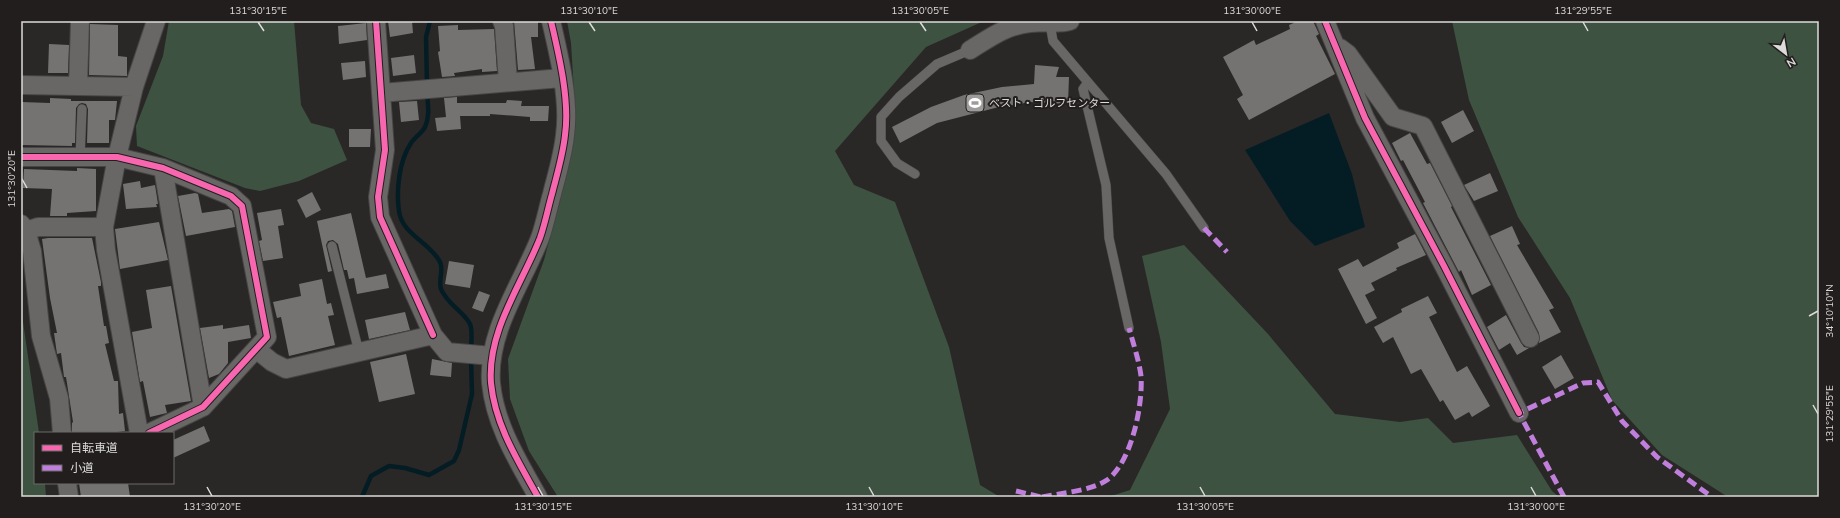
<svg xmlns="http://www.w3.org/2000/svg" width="1840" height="518" font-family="Mulish,'Noto Sans JP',sans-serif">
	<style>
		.forest { fill: #3d5241 }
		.water { fill: #041d24 }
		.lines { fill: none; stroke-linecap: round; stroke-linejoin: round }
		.stream { stroke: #041d24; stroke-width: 4.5 }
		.building { fill: #757372 }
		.lane-casing { stroke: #474545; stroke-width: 10 }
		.street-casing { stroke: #474545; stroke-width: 20 }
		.lane { stroke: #686766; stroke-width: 9 }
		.street { stroke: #686766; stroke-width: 18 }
		.quiet { stroke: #c07fdc; stroke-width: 5; stroke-dasharray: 10 5; stroke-linecap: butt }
		.cycleway-casing { stroke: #211e1d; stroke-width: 8 }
		.cycleway { stroke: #f766af; stroke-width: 6 }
		.ticks { fill: none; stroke: #dddbda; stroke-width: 1.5 }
		.labels { text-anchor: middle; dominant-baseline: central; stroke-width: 4; stroke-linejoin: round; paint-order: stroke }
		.poi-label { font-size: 11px; fill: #dddbda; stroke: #211e1d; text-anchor: start }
		.neatline { fill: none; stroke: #dddbda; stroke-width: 1.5 }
		.ticks-label { font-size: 10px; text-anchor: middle; fill: #dddbda }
	</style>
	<rect width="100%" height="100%" fill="#2a2827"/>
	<path class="forest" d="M169 21H294L301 105 311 123 334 129 347 160 299 181 260 191 245 188 137 146 136 126 163 56Z
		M567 21H984L926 47 835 151 854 185 895 202 949 347 980 485 1000 497H558L529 451 510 399 508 359 544 260 560 201 576 124 571 43Z
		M1452 21H1819V497H1728L1662 455 1612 400 1570 298 1518 217 1469 100Z
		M1184 245 1268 334 1335 414 1400 422 1428 418 1453 443 1517 435 1552 491 1559 497H1108L1130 490 1170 409 1161 342 1142 256Z
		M21 308 39 433H35V483H45L46 497H21Z"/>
	<path class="water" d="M1329 113 1352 174 1365 227 1315 246 1290 221 1245 150Z"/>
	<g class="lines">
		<path class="stream" d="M427 86 426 37 430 21
			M427 94C428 105 430 116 425 127 422 133 415 137 411 143 399 161 396 190 399 211 402 235 430 242 440 262 444 270 438 281 441 289 447 304 463 311 470 324 473 331 471 343 471 351
			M362 497 371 476 389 466 405 468 429 475 454 461 459 450 472 394 471 358"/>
	</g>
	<path class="building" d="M388 21H412L413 33 390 37Z
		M514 21H538V37H531L535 69 518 70Z
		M1298 21H1313L1319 34 1316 36 1335 74 1249 120 1237 99 1243 95 1223 57 1254 40 1256 45 1290 29 1289 25Z
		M366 23 367 40 339 44 338 26Z
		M90 24 118 25V56L127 57V76L89 75Z
		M458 25V30L494 29 497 71 482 72V69L454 73 455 76 442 77 438 52 440 51 438 26Z
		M49 44 69 45 68 73H48Z
		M414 55 416 73 393 76 391 58Z
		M365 61 366 77 343 80 341 63Z
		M1035 65 1059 67 1056 77H1069L1068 104 1031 102 995 108 937 123 900 143 892 127 931 107 964 95 1002 87 1034 84Z
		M457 97V103H506L507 100 522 101 521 106H549L548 121H530V117L490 114V116H460L461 129 437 131 435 118 446 117 444 98Z
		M50 98 71 99V101H117L115 120H109V143H87L88 109 86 104 82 103 79 104 76 108 75 143H72V146L21 145V102L50 103Z
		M417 101 419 120 401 122 399 102Z
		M1463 110 1474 131 1452 143 1441 122Z
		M349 129H371L370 147H349Z
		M1410 133 1427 164 1430 163 1452 206 1451 207 1491 285 1472 295 1461 270 1459 272 1423 203 1425 202 1403 160 1401 161 1392 143Z
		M77 168 96 169V211L67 213V216H50L52 189 23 188 24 169 77 171Z
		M1490 173 1498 191 1474 201 1464 185Z
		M140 181 141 188 155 185 158 204H156L157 207 126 209 123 184Z
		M312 192 321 210 306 218 297 200Z
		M195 193 198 194 202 213 229 209 232 211 235 227 186 236 178 196Z
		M281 209 284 225 278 226 283 258 263 261 259 241 262 240 257 213Z
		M351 213 366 278 386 274 389 288 357 294 354 278 349 279 347 270H344L338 244 333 240 328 241 326 245 332 271 328 272 317 221Z
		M159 222 168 260 120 269 115 229Z
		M1512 226 1520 244 1517 245 1554 308 1549 310 1561 332 1539 343V333L1490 236Z
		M1415 234 1426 255 1396 268 1397 270 1371 283 1375 290 1365 295 1377 318 1366 324 1338 269 1358 259 1363 267 1399 248 1397 243Z
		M48 238H92L101 282V286H98L104 326H106L109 343 105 344 114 381H118L119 414 123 413 125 431 109 433H72V423L73 422 66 377H64L61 353 57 354 54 333H57L50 298 42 239Z
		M449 261 474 265 470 288 445 284Z
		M322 279 327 304 331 303 334 315 328 316 335 345 289 356 281 317 277 318 273 302 301 296 299 284Z
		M171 286 191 401 165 405 167 413 150 417 143 381 140 382 132 332 152 328 146 290Z
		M479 291 490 295 483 312 472 308Z
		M1428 296 1437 313 1429 317 1457 372 1467 366 1490 406 1472 417 1469 412 1455 420 1443 400 1440 402 1421 369 1411 374 1393 337 1383 343 1374 327 1402 312 1401 309Z
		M405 312 410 330 369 339 365 320Z
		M1506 315 1521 343 1524 347 1529 348 1517 355 1510 343 1499 350 1487 327Z
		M223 325V329L249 325 251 338 228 342V363L219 374 209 378 200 328Z
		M406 354 415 394 379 402 370 362Z
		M1561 355 1574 378 1555 389 1542 367Z
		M432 359 452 363 451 377 430 375Z
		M204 426 210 441 173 458V440Z
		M79 483H128L130 497H81Z"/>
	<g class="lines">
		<defs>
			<path id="lane" d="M1050 24 1053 41 1166 174 1204 228
				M1088 82 1083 89 1106 185 1109 238 1129 328
				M80 158 82 109
				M915 174 897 163 881 141V117L899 97 937 64 970 50
				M332 246 359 352"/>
			<path id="street" d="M376 21 385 150 378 197 380 217 433 335
				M502 21 504 26 508 82
				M1325 21 1365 118 1444 266 1519 413
				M1340 48 1348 54 1393 117 1423 126 1530 338
				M970 50C991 37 1005 26 1030 23 1043 21 1057 25 1070 21
				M21 85 134 87
				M78 86 80 21
				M381 93 562 78
				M21 157H117L163 168 231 196 242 206 267 337 203 407 149 433
				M163 168 203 407
				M21 224 26 231 32 251 41 336 59 398 62 433
				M26 231 38 227H104
				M256 349 272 362 286 369 433 335 447 352 492 356
				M139 433 106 250 104 227 117 157 134 87 156 21
				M67 483 69 497
				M538 497C518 461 495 425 491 383 487 331 522 284 540 238 545 224 548 208 552 194 557 174 563 155 565 135 570 101 559 55 551 21"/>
		</defs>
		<use href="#lane" class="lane-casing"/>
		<use href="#street" class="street-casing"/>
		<use href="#lane" class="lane"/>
		<use href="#street" class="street"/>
		<path class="quiet" d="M1204 228 1227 252
			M1016 491 1041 497
			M1042 497C1061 493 1091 491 1107 480 1132 462 1143 404 1141 376 1139 360 1133 343 1129 328
			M1564 497 1519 413 1583 383 1598 382 1622 421 1657 457 1712 497"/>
		<defs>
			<path id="cycleway" d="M376 21 385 150 378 197 380 217 433 335
				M1325 21 1365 118 1444 266 1519 413
				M21 157H117L163 168 231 196 242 206 267 337 203 407 149 433
				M538 497C518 461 495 425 491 383 487 331 522 284 540 238 545 224 548 208 552 194 557 174 563 155 565 135 570 101 559 55 551 21"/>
		</defs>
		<use href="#cycleway" class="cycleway-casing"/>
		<use href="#cycleway" class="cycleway"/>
	</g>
	<path class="ticks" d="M258 22 264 31M589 22 595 31M920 22 926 31M1252 22 1257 31M1583 22 1588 31M22 179 27 188M1809 316 1818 311M1813 405 1818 414M207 487 212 496M538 487 543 496M869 487 874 496M1200 487 1205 496M1531 487 1536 496"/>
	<defs>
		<symbol id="stadium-square" viewBox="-11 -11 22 22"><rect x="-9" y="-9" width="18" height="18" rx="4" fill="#9e9c9b" stroke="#211e1d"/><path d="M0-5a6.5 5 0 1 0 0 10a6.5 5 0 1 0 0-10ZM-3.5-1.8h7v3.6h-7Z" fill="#fff"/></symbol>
	</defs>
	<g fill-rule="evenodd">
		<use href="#stadium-square" x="964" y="92" width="22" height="22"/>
	</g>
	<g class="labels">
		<g class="poi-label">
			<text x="989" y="103">ベスト・ゴルフセンター</text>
		</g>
	</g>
	<rect width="1840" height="518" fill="none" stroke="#211e1d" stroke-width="44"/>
	<rect x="34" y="432" width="140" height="52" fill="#211e1d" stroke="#6c6a69"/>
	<rect x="42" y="445" width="20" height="6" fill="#f766af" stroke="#6c6a69"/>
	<text x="70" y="452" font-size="12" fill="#dddbda">自転車道</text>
	<rect x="42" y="465" width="20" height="6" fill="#c07fdc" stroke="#6c6a69"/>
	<text x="70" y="472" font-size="12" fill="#dddbda">小道</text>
	<g transform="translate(1786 54) rotate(149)" stroke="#211e1d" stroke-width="3" paint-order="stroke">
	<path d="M0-3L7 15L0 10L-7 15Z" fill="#dddbda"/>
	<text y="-6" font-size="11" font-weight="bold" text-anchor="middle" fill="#dddbda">N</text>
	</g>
	<rect x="22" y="22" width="1796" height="474" class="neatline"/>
	<g class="ticks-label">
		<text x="258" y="14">131°30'15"E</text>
		<text x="589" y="14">131°30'10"E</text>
		<text x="920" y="14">131°30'05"E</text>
		<text x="1252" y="14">131°30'00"E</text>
		<text x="1583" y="14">131°29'55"E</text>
		<text transform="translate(11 179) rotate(-90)" y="4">131°30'20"E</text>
		<text transform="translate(1829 311) rotate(-90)" y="4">34°10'10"N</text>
		<text transform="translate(1829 414) rotate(-90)" y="4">131°29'55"E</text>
		<text x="212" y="510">131°30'20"E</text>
		<text x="543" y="510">131°30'15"E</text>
		<text x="874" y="510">131°30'10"E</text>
		<text x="1205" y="510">131°30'05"E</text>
		<text x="1536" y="510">131°30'00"E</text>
	</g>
</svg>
